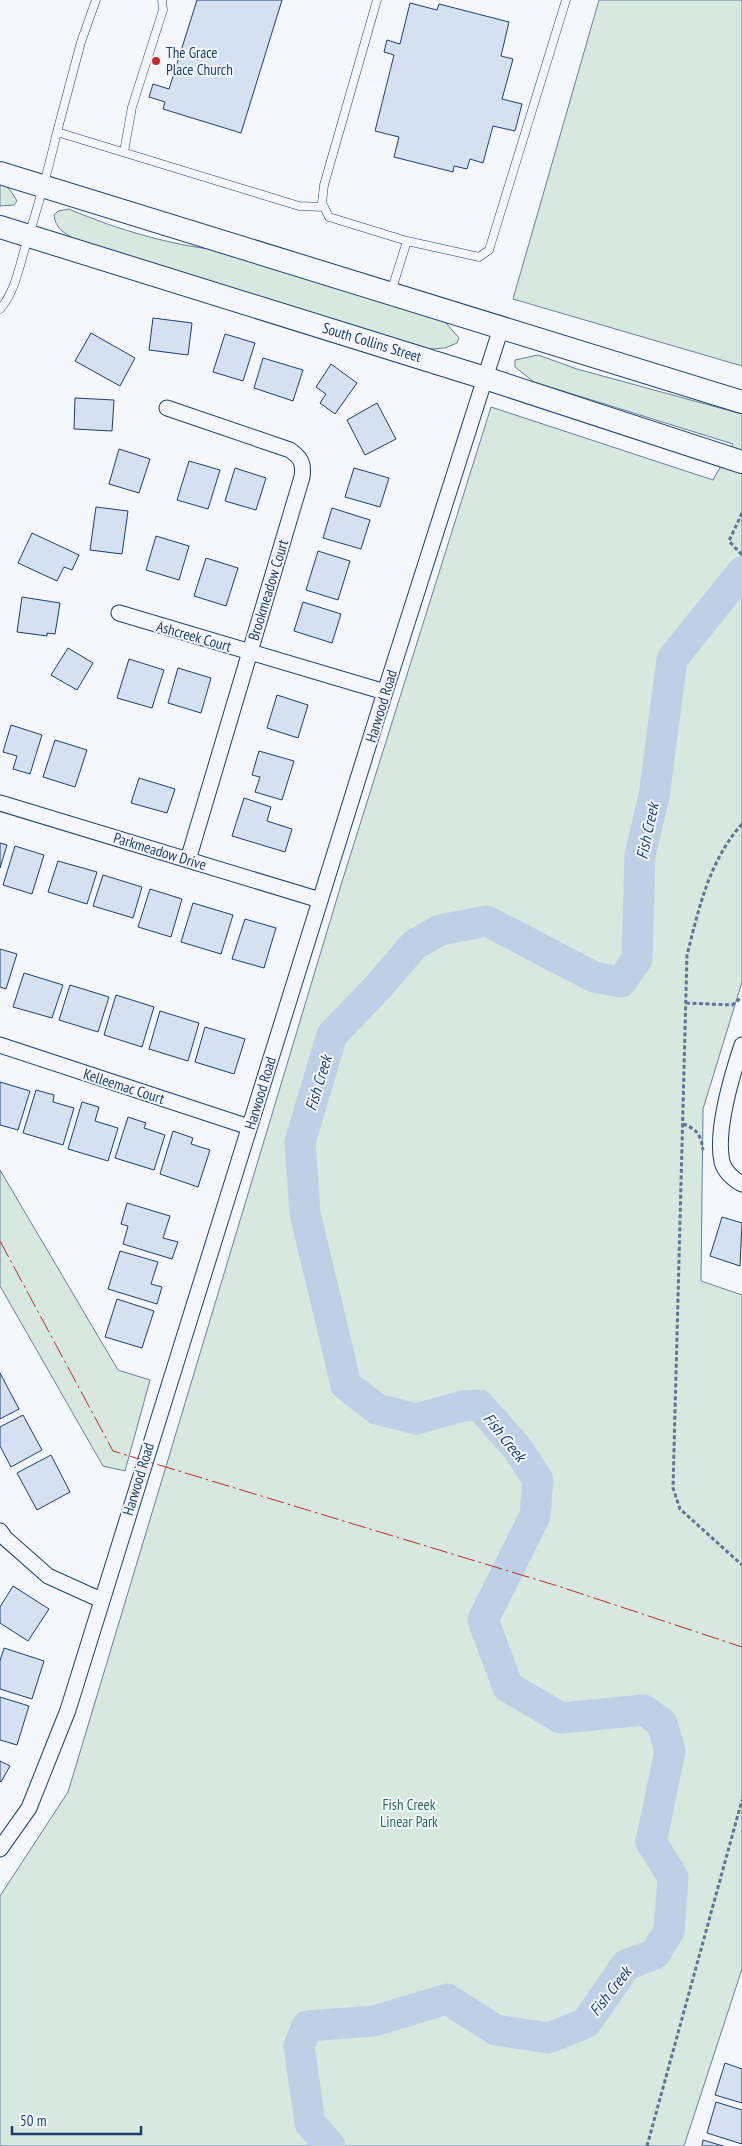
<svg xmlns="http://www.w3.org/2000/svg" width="742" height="2146" font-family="'PT Sans Narrow',sans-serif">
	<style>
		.green { fill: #d7e8df; stroke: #687fa3 }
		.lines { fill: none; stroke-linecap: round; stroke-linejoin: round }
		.river { stroke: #bed0e5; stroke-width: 31 }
		.building { fill: #d5e0f0; stroke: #1d3f73 }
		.service-casing { stroke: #1d3f73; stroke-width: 9 }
		.minor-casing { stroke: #1d3f73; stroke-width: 17 }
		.secondary-casing { stroke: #1d3f73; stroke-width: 24 }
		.path { stroke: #5e769c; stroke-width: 3; stroke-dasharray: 4 2.5; stroke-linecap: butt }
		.service { stroke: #f4f7fb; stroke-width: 8 }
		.minor { stroke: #f4f7fb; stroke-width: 15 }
		.secondary { stroke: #f4f7fb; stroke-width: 22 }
		.power { stroke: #c62828; stroke-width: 1; stroke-dasharray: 18 4 2.5 4; stroke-linecap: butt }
		.poi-dot { fill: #c62828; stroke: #f4f7fb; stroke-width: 2 }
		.labels { text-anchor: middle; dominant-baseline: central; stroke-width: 4; stroke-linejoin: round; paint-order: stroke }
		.poi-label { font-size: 15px; fill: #1d3f73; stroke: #f4f7fb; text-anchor: start }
		.street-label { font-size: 15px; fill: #1d3f73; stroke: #f4f7fb }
		.park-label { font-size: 15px; fill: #2c6c60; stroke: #f4f7fb }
		.water-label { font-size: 16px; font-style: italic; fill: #1d3f73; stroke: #f4f7fb }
	</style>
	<rect width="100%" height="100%" fill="#f4f7fb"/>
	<path class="green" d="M599 0H742V366L513 299Z
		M0 181C8 187 12 192 17 201L14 205 0 206Z
		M69 209C118 230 173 246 226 251L440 316 459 338 457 343 445 348 430 349 75 239C65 234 55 228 54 215L58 211Z
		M538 355 577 369 742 414V982L703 1109 701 1281 742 1295V1969L684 2146H0V1896L68 1792 341 885 491 407 713 480 733 444 534 382 515 367V360Z
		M0 1170 118 1370 150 1380 125 1471 103 1466 0 1286Z"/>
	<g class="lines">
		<path class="river" d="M330 2146 310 2123 299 2046 307 2026 374 2021 447 1999 496 2030 549 2038 586 2023 626 1965 655 1954 669 1931 673 1877 651 1842 670 1751 662 1723 644 1710 561 1718 508 1687 483 1620 535 1516 538 1480 518 1449 479 1405 463 1406 416 1419 377 1409 346 1385 305 1213 300 1142 332 1035 378 987 414 945 440 930 487 921 594 977 621 982 637 959 640 855 654 797 672 659 742 572"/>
	</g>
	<path class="building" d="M197 0H282L241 133 163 109 165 102 149 97 153 84 169 89Z
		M410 3 437 10 439 4 509 22 501 56 513 59 502 99 522 104 515 131 493 126 483 163 470 159 467 169 454 166 453 172 394 157 399 137 375 131 394 55 384 52 387 40 400 44Z
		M153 318 192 323 188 355 149 350Z
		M91 333 135 358 120 386 75 361Z
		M225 334 255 343 243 381 213 372Z
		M263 358 303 370 293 401 254 388Z
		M331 364 357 383 335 414 320 403 326 394 316 387Z
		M75 398 114 400 112 431 74 429Z
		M377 403 396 439 365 455 347 420Z
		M119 449 150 459 139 493 109 484Z
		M189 461 220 470 208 509 177 500Z
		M235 468 266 478 256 510 225 501Z
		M354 468 389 478 380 507 345 497Z
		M96 507 128 511 122 554 90 550Z
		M332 508 370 520 361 549 323 538Z
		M32 533 79 555 72 570 64 567 57 581 18 563Z
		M156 536 189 546 179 580 146 570Z
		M318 551 350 561 338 600 306 590Z
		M206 558 238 568 226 606 194 596Z
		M22 597 60 603 55 634 47 633V636L17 632Z
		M303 602 341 614 332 643 294 631Z
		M68 648 93 663 77 690 51 675Z
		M129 659 164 670 152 708 117 698Z
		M178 668 211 678 201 713 168 703Z
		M277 695 308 705 298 738 267 728Z
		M11 725 42 735 30 774 13 769 17 756 3 752Z
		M55 740 87 750 75 787 43 777Z
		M259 751 294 761 282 800 255 792 260 777 252 775Z
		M139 778 175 789 167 813 131 803Z
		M244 798 271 807 267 821 292 829 285 852 232 836Z
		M0 843 7 845 0 868Z
		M15 846 44 855 32 894 3 885Z
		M58 861 97 872 87 904 48 892Z
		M103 875 142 887 133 918 93 906Z
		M150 889 182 899 171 937 138 927Z
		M193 903 233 915 221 954 181 942Z
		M245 919 276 928 264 968 232 959Z
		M0 949 17 954 6 989 0 987Z
		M24 973 63 985 52 1018 13 1007Z
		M70 985 109 997 98 1032 59 1020Z
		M116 995 154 1007 142 1047 104 1035Z
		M160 1011 199 1023 188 1061 149 1049Z
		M205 1027 245 1039 234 1074 195 1062Z
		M0 1082 30 1091 18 1130 0 1125Z
		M36 1090 54 1095 53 1102 74 1108 63 1145 23 1133Z
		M82 1102 99 1107 95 1121 118 1128 108 1161 68 1149Z
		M128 1117 146 1123 144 1128 165 1135 154 1170 115 1158Z
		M173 1131 193 1138 191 1144 210 1150 198 1187 160 1174Z
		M127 1203 170 1216 163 1238 178 1242 172 1259 123 1244 128 1226 121 1224Z
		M722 1217 742 1223 740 1266 710 1256Z
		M120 1251 158 1262 151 1284 162 1287 157 1304 108 1289Z
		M117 1299 154 1311 142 1348 105 1337Z
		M0 1373 19 1409 0 1419Z
		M23 1415 42 1450 11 1467 0 1446V1427Z
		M51 1455 70 1492 37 1510 17 1473Z
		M13 1586 49 1609 28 1641 0 1623V1607Z
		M4 1648 44 1661 32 1699 0 1689V1661Z
		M0 1697 29 1706 17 1745 0 1740Z
		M0 1761 10 1766 1 1782 0 1781Z
		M725 2063 742 2069V2103L715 2095Z
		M716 2102 742 2110V2144L707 2133Z
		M703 2140 723 2146H702Z"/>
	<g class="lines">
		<defs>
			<path id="service" d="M377 0 324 185 322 203 329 217 407 241 479 257 489 250 566 0
				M57 132 81 42 96 0
				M124 152 132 107 163 10 162 0
				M391 292 407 241
				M0 309C14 294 19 268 25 248 37 210 48 171 57 132L299 206 324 207"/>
			<path id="minor" d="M167 408 290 450C301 458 304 463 302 477L188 860
				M119 613 385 692
				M0 803 320 900
				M0 1045 249 1127
				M742 1045C732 1075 715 1130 722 1162 725 1172 733 1179 742 1184
				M0 1531 5 1538 48 1576 101 1600
				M0 1849 29 1808 68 1710 385 692 501 328"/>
			<path id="secondary" d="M0 173 742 402
				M0 227 485 378 742 462"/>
		</defs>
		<use href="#service" class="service-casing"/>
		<use href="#minor" class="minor-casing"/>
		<use href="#secondary" class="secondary-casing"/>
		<path class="path" d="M742 513 729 541 742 555
			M742 824C709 861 699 908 687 955L673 1488 680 1509 742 1565
			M686 1003 732 1005 742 997
			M683 1124C697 1129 701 1135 703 1150
			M647 2146 742 1800"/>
		<use href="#service" class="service"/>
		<use href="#minor" class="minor"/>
		<use href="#secondary" class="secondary"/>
		<path class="power" d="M0 1241 113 1451 561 1587 742 1647"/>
	</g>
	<circle class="poi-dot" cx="156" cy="61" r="5"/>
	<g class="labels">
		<g class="poi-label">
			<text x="166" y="52">The Grace<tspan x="166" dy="17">Place Church</tspan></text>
		</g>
		<g class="street-label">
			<text transform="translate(372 342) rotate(17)">South Collins Street</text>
			<text transform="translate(268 590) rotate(-73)">Brookmeadow Court</text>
			<text transform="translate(194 636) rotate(16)">Ashcreek Court</text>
			<text transform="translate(381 706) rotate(-73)">Harwood Road</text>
			<text transform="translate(160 851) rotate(17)">Parkmeadow Drive</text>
			<text transform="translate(124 1086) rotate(18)">Kelleemac Court</text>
			<text transform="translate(260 1093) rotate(-73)">Harwood Road</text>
			<text transform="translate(138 1479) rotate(-73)">Harwood Road</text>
		</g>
		<g class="park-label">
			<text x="409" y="1804">Fish Creek<tspan x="409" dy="17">Linear Park</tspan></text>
		</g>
		<g class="water-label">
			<text transform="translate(647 831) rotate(-78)">Fish Creek</text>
			<text transform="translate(318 1083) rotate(-73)">Fish Creek</text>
			<text transform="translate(505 1437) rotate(51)">Fish Creek</text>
			<text transform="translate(610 1991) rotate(-52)">Fish Creek</text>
		</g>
	</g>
	<path d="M12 2126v8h129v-8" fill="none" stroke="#1d3f73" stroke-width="2.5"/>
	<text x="20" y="2126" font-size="15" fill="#1d3f73" stroke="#f4f7fb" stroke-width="4" paint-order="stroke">50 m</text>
</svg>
